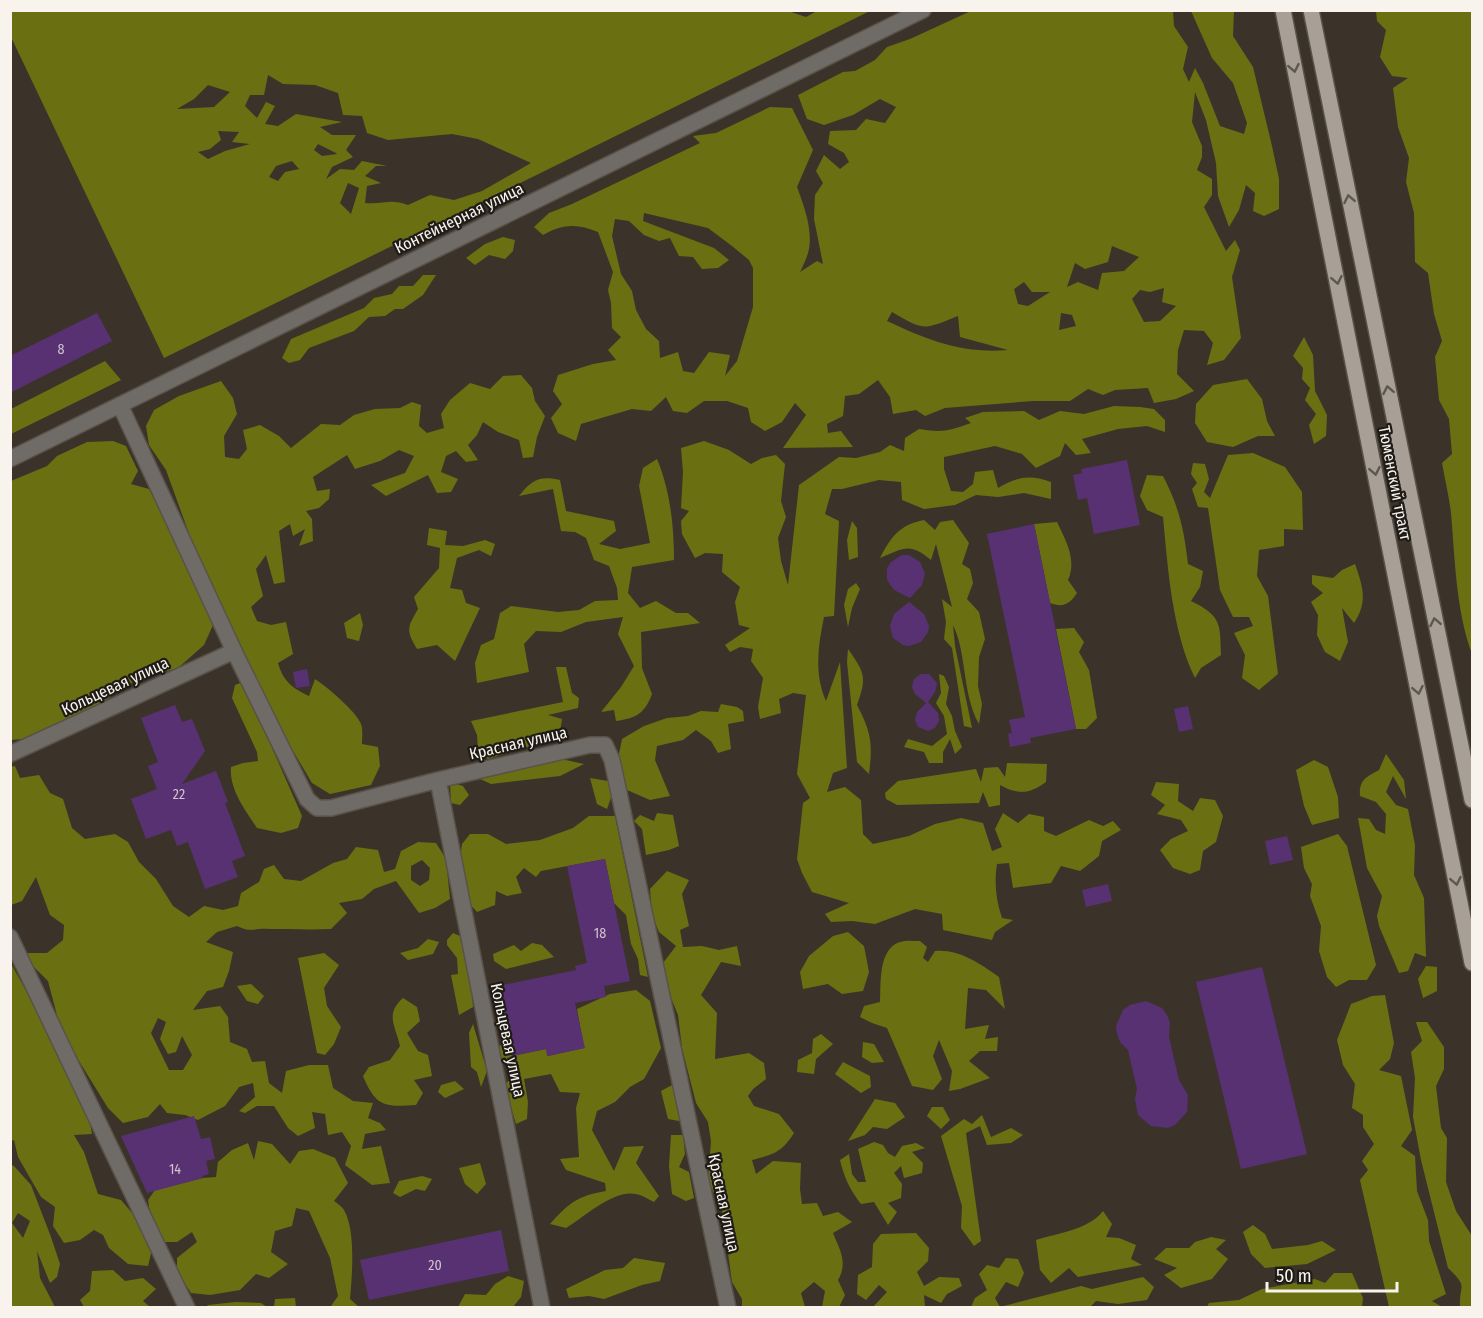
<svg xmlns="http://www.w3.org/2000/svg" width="1483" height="1318" font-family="'Fira Sans Condensed',sans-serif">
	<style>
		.forest { fill: #6a7011; fill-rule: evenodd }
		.building { fill: #583172 }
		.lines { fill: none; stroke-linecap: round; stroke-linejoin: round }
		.minor-casing { stroke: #595249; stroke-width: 18 }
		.tertiary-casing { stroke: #595249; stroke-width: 18 }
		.primary-casing { stroke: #595249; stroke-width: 18 }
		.minor { stroke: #6f6b66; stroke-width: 15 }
		.tertiary { stroke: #6f6b66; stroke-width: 15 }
		.primary { stroke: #a8a096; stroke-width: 15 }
		.oneway { stroke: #5d5750 }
		.labels { text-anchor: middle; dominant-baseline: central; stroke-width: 4.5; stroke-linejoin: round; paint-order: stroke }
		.number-label { font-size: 14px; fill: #d1c2ce }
		.street-label { font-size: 16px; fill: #f9f3ed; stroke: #1f1c17 }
	</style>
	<rect width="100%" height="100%" fill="#3b332a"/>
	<path class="forest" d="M11 10H785L806 17 817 11H870L164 358 11 37ZM268 75 283 84 315 85 338 93 343 115 362 116 367 133 388 140 452 134 478 139 531 163 482 191 454 200 430 195 408 205C390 198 383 205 365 203L367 186 381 183 365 176 376 166H387L362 161 354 170 340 169 326 179 332 167 353 157 346 150 356 135H332L320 127 342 122 296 114 278 126 265 124 275 106 266 102 257 118 245 106 250 95H264ZM208 85 230 92 214 107 177 109 194 99ZM218 131 239 132 232 142 250 144 225 151 208 159 198 152 210 149 221 140ZM318 144 336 153 337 154 322 156 314 150ZM292 161 299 169 285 172 278 181 269 177 276 166ZM348 183 359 188 351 214 340 203Z
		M973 10 1173 11 1174 26 1188 47 1183 69 1189 82 1195 68 1203 83 1220 126 1244 134 1247 123 1233 83 1212 58 1191 11H1234L1233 36 1253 67 1272 146 1279 179V209L1264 216 1253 211 1255 193 1246 185 1239 210 1229 227 1218 196 1216 163 1206 120 1195 92 1192 122 1202 146V157L1197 170 1212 179V195L1204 207 1226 251 1235 240 1240 250 1232 277 1241 338 1224 360 1207 365 1213 343 1204 331 1184 330 1178 350 1177 374 1194 391 1176 399 1154 403 1148 388 1115 390 1103 395 1088 389 1070 401H1033L945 408 925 416 916 410 893 414 890 397 878 380 859 394 845 396 843 416 827 424 828 433 841 431 853 447 783 448 806 415 795 403 782 422 765 431 751 422 748 408 727 401H704L687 413 673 411 666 397 651 411 632 409 581 424 576 441 558 433 551 418 562 404 553 391 558 375 593 364 616 360 608 350 621 337 612 328 611 303 608 290 613 272 598 232C577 223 562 224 543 235L534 227 549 213 572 204 700 143 693 136 716 133 770 107 792 108 813 150 797 187C804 206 814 232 808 253 806 260 803 266 800 272L817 261 823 264 814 219 815 195 823 183 816 171 824 155 840 169 849 162 844 153 828 144 830 131 856 130 866 119 885 123 896 107 880 99 853 115 824 125 807 119 798 95 843 72 855 71 875 60 887 47 910 39ZM644 213 708 228 732 246 749 260 753 268V307L737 361 725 376 730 355 709 352 694 373 683 371 678 352 660 358 659 341 646 329 636 310 632 291 621 274 612 236 615 219 629 221 644 235 659 241 670 238 679 256 693 257 702 269 718 268 729 260 714 248 643 221ZM1112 246 1139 257 1124 271 1102 273 1098 290 1078 282 1067 287 1075 263 1085 269 1108 262ZM1024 282 1032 292H1050L1028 306 1018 304 1014 289ZM1164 288 1162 302 1176 306 1160 321 1144 322 1132 299 1140 290 1150 292ZM892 312C925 331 923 330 958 316L960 337 1008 350C963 354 927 340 887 321ZM1061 313 1072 315 1076 326 1059 330Z
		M1376 11H1472V654C1456 610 1455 560 1451 513 1449 496 1445 480 1442 463L1452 454 1449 419 1439 400 1435 357 1442 341 1434 314 1428 273 1415 262 1414 213 1406 182 1409 158 1398 127 1393 88 1408 78 1392 76 1380 57 1386 30 1377 21Z
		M503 237 515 240 513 251 505 259 489 255 475 265 466 258 485 244Z
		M423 275H436L423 295 403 309H395L385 316 369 317 354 331 309 348 300 360 289 363 282 358 291 339 364 308 374 298 392 294 399 286H413Z
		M1304 337 1313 355 1315 391 1327 415 1326 436 1314 444 1309 425 1316 414 1305 400 1310 388 1302 379 1303 368 1293 356Z
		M105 361 121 380 11 434V409Z
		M521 375 532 388 535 401 545 416 537 437 533 457 523 458 519 440 498 432 483 422 477 435 468 445 478 460 466 462 456 451 446 456 441 472 458 479 451 492 437 493 428 475 386 496 371 485 405 473 414 456 399 450 380 461 355 469 347 455 313 477 317 491 330 489 329 499 319 508 306 511 312 519 313 541 299 546 305 529 293 536 290 524 279 531 285 582 274 584 266 555 256 569 263 596 251 607 257 621 271 625 286 622 293 654 278 663C283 681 292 688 309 696L315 679C327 687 356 711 361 724 363 729 362 738 362 744L378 747 380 766 371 785 330 794 312 783 283 734 195 550 166 470 149 445 146 426 154 410 179 396 221 381 233 398 237 414 224 436 225 457 239 459 247 449 243 430 260 425 279 436 291 448 321 424 340 425 354 415 375 409 400 408 412 402 421 405 419 426 427 433 444 428 441 414 450 400 470 383 490 389 503 376Z
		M1247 379 1262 399 1267 421 1275 436H1258L1233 447 1207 442 1195 423 1196 404 1213 385Z
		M1114 406 1140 407 1154 409 1165 420V432L1147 426 1118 429 1082 439 1091 453 1076 455 1065 443 1060 456 1036 468 1022 454 995 446 944 457V469L951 491 963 492 973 484 975 472 993 470 998 488C1017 477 1029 474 1051 482V499L1024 493 998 497 976 495 955 505 924 509 902 500 901 482 879 480 842 489H832L825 514 839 521 834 616 824 617C818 646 814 674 826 701L840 662 847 768 833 773 827 792 845 787 861 800 863 834 873 844 909 836 935 824 961 818 983 823 992 851 1002 847 995 829 1003 813 1018 823 1029 814 1044 817V831L1056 836 1089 820 1103 826 1113 821 1121 830 1102 841 1099 856 1080 871 1061 866 1051 883 1013 888 1009 863 997 864C994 883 996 900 1002 918L1013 920 995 932 992 940 943 930 942 914 915 909 875 924 852 921 831 922 825 914 849 903 812 892 802 873 797 859 803 803 810 798 797 774 806 695 793 693 779 699 781 713 760 719 758 707 763 678 751 661 753 649 740 647 730 652 725 645 750 628 739 625 735 602 740 587 722 572 723 554 705 553 695 558 682 534 681 521 689 511 681 508 683 472 681 448 704 441 729 450 751 464 762 458 776 455 785 464 781 501 786 517 778 538 781 561 788 585 799 485 839 457 856 458 880 452 890 445 904 451 905 438 919 429C942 433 949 431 971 423L965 418 983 412 1024 411 1039 420 1060 411 1084 414Z
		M113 441 126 446 138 471 131 484 149 489 203 594 213 625 204 645 178 668 136 680 98 705 22 739 11 740V481L47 466 57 456 87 442Z
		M1253 453 1285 467 1302 492 1303 530 1284 529V546L1259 550 1257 576 1268 596 1278 674 1259 690 1242 678 1245 655 1234 633 1253 626 1249 617H1233L1220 590 1208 508 1198 507 1192 489 1197 483 1191 474 1193 463 1205 464 1209 479 1204 492 1210 498 1228 455Z
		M657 459C670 490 674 525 674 560L632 567 628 593 640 608 656 601 676 613H688L700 623 641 632 642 668 652 694C645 713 637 718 616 721L614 710 601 712 621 687 634 666 618 634 623 617 586 622 561 632 536 631 524 644 529 672 477 683 475 663 481 645 494 639 500 613 511 606 558 612 579 610 595 601 618 600 617 588 609 566 594 560 586 538 575 532 561 531 553 489 519 496C531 480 540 475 560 480L566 511 614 521 616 531 599 544 620 549 650 543 639 486 643 468Z
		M1147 475 1163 476C1179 507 1184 529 1188 564L1203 571 1200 587 1191 601C1222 616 1220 624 1221 655L1201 668 1195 678C1172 631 1168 569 1163 517L1147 510 1140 496Z
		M924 520 935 530 940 522 953 520 969 543 962 564 970 569 973 583 967 599 979 612 985 639 979 657 978 686 982 704 979 724C962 694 967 653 953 625L955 646 972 728 964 726 952 648 944 639 946 622 942 599 952 607 936 544 931 560C910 542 904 548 880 558 891 537 899 525 924 520Z
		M852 521 857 528 858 557 849 560 847 540Z
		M1057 522C1066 541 1077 560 1068 580L1077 593C1070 604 1063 608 1050 603L1034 524Z
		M429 528 447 531 445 545 463 546 485 540 495 544 491 556 479 550 457 558 450 588 462 590 466 603 480 608 455 661 437 645 417 649C406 630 407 628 418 609L414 597 439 568 440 548 427 545Z
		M1355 564C1363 587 1368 602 1354 623L1342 608 1348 642 1340 661 1325 652 1317 635 1318 615 1311 602 1323 593 1312 584V575L1333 578 1342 570Z
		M856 583 860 589 852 608 848 627 844 605 848 589Z
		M360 613 363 625 359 641 347 638 344 623Z
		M1074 628 1084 642 1079 652 1089 670 1097 718 1086 729H1076L1056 629Z
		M848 649C865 673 867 677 857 705 871 732 873 743 869 774L857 762 847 662Z
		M556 667H566L572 693 579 698 578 708 548 715 562 719 560 732 527 747 488 759 478 750 477 735 471 721 563 702Z
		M939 674 944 676 949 687 946 704 952 716 955 731 962 747 955 754 950 739 943 752V763H929L924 752 904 747 908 739 932 746 947 734 944 716 936 703 941 693Z
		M243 682 302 816 298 828 281 833 257 828C245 810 229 789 231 767L243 763 258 761 257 752 232 698 235 685Z
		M721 704 737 707 743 711 744 721 728 724 731 749 718 753 711 741 696 730 683 740 657 746 655 760 670 796 650 800 627 790 618 759 622 739 644 726 667 718 688 716 701 711 718 712Z
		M1386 754 1404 780 1406 799 1393 776 1386 792 1396 805 1408 809 1415 845 1414 875 1424 898 1426 957 1415 953 1408 971 1399 973 1379 926 1377 916 1382 896 1367 868 1358 818 1369 819 1376 830 1385 834 1386 814 1376 802 1360 796C1359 780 1366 777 1379 770Z
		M561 759 584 764 560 776 491 784 478 778Z
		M1314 760 1328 767 1338 797 1339 818 1312 825 1304 806 1296 770Z
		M1007 763 1047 764 1046 782C1030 794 1018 795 1000 785V805L989 807 983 792 979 803 897 805 886 799 885 793 898 781 976 769 981 782 984 768 998 767 1005 777Z
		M15 766 20 778 39 775 50 793 63 799 72 828 85 839 115 834 128 842 139 862 156 879 173 906 189 917 204 906 223 910 238 906 241 893 259 882 264 869 274 865 284 879 301 881 333 863 347 859 356 847 378 850 384 872 395 869 401 851 418 842 436 843 446 859 450 899 435 908 419 913 396 881 374 889 362 899 339 903 347 913 331 929C310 930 290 929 269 929 255 928 251 933 237 926L217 932 206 942 233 952 229 971 223 987 207 991 193 1010 220 1006 228 1017 230 1042 247 1049 252 1062 265 1061 269 1083 282 1093 286 1071 309 1065H328L333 1088 353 1101 373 1103 368 1118 380 1123 386 1130 365 1134 362 1149 381 1146 390 1183 372 1185 345 1165 351 1146 342 1132 328 1135 325 1114 312 1112 315 1128 298 1136 288 1128 274 1106H257L245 1113 239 1111 255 1097 253 1083 239 1087 225 1106 198 1120 185 1115 167 1113 160 1104 148 1117 123 1123 108 1108 74 1053 58 1019 48 981 33 966 27 953H47L63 940 64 925 50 915 36 877 22 901 11 905 10 767ZM422 860 430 868 429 880 420 886 411 880V866ZM158 1018 166 1022 160 1039 168 1054 176 1052 182 1036 192 1055 183 1070H169L151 1033Z
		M590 778 608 781 612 795 607 809 597 804Z
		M450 782 463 786 469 795 460 805 451 803Z
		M1156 782 1179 784 1178 801 1193 811 1200 798 1215 800 1223 816 1216 842 1203 851 1200 870 1190 874 1173 868 1160 850 1171 839 1188 831 1181 820 1157 814 1165 805 1151 795Z
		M657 813 673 815 679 846 669 850 646 855 642 829 634 821 640 815 654 821Z
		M589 816H615L648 977 640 975 638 959 631 944 626 915 614 903 605 859 541 871 536 877 524 868 516 877 522 893 507 896 496 891 495 905 477 912 468 902 460 860 462 844 470 834H488L506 844 540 840 573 828Z
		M1338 834 1347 846 1376 965 1367 980H1349L1336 987 1327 977 1319 951 1321 926 1310 896 1312 884 1304 868 1301 847Z
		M667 871 689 880 682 894 689 926 680 930 683 947 702 946 719 950 737 946 741 966 721 962 701 995 717 1013 715 1059 749 1053 764 1063 766 1079 753 1089 748 1096 754 1106 779 1114 794 1133C781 1153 774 1154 752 1160L756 1174 773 1161 801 1163 800 1189 802 1204 817 1203 823 1216 838 1212 852 1222 833 1233C840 1250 848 1263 838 1280L845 1295 839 1307H822L825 1291 814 1282 801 1293 805 1307H742V1299L732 1282 722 1210 708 1181 711 1141 708 1122 696 1103 682 1048 678 1015 669 993 663 963 676 946 659 932 652 915 650 889Z
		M848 932 864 946 869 972 863 991 842 994 828 984 803 989 800 972 809 956 833 936Z
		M453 933 460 936 471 977 473 1007 459 1015 451 975 458 974 457 958 447 945V940Z
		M428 939 439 942 433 954 408 960 400 953 418 948Z
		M920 941 927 947 923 958 928 962 935 951C959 949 979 963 999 977L1005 1009 986 990 968 988 965 1029 989 1025 985 1039 998 1037 997 1051H980L969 1061 990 1078 960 1089 949 1091 952 1071 939 1040 933 1056 942 1079 933 1090 912 1086 887 1028 872 1023 860 1017 864 1006 880 1002C881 983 878 949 900 942 906 940 914 941 920 941Z
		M532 943 542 945 554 957 506 969 494 961 493 954 514 945 521 951Z
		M324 953 339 965 324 988 327 1006 341 1027 334 1044 325 1055 317 1053 298 958Z
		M10 962 56 1044 76 1093 88 1112 92 1134 74 1135 84 1152 98 1194 121 1200 139 1221 152 1249 148 1266 128 1264 109 1248 103 1235 94 1230 80 1240 64 1243 53 1226 55 1207 41 1197 18 1157 14 1140 11 1141Z
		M1426 966 1437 967V991L1423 998 1418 979Z
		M251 984 264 996 258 1004 247 1001 237 986Z
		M636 990 650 1001 661 1048 644 1079 630 1087 615 1102 597 1111 592 1130 614 1171 624 1147 644 1146 636 1163 659 1196 654 1202C648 1199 642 1195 636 1194 614 1189 584 1217 566 1228L550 1224C569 1203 577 1196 606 1191L605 1183 566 1170 560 1159 579 1157 576 1108 580 1093 560 1092 551 1074 524 1079 528 1102 527 1119 516 1124 504 1084 517 1076 519 1065 501 1061 499 1046 509 1041 512 1056 546 1049 548 1056 584 1048 577 1009 610 994Z
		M1385 995 1394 1043 1390 1059 1379 1070 1401 1076 1412 1130 1401 1146 1415 1156 1417 1191 1428 1220 1429 1241 1446 1294 1432 1301 1442 1307H1389L1360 1180 1368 1170 1362 1161 1374 1144 1363 1127V1115L1352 1108 1355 1084 1343 1065 1337 1040 1351 1004 1372 996Z
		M403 998 417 1007 420 1021 407 1033 418 1051 428 1055 432 1076 414 1080 423 1093 416 1105C384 1107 376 1107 363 1076L369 1067 390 1060 400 1046C395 1025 385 1014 403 998Z
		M1416 1022H1427L1444 1047V1069L1436 1086 1441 1128 1447 1138 1446 1182 1456 1211 1472 1236V1307H1460C1459 1284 1469 1288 1448 1268L1421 1160 1413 1117 1415 1078 1411 1052 1422 1041Z
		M473 1024 487 1071 481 1087 477 1072 471 1067 469 1033Z
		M821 1034 833 1044 816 1059 814 1074 797 1072 798 1060 812 1053 813 1039Z
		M863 1042 874 1044 884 1062 872 1063 862 1057Z
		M843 1062 870 1076 871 1087 861 1093 835 1074Z
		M455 1081 464 1089 445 1098 438 1092 441 1085Z
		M674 1084 679 1104V1121L668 1119 661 1091Z
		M875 1099 895 1103 905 1117 887 1129 873 1127 865 1135 848 1141Z
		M932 1107H943L950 1120 941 1129 927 1116Z
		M982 1115 991 1137 1011 1128 1023 1135 1011 1143 987 1145 980 1126 966 1133 981 1241 974 1246 961 1228 962 1206 941 1136 964 1119 972 1124Z
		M671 1135H683L685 1154 679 1167 689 1172 694 1198 686 1201 672 1194 669 1166Z
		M258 1141 272 1144 290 1164 299 1151 313 1149 335 1158 348 1183 334 1201C337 1203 342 1207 344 1210 356 1231 352 1276 350 1299L359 1307 331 1306 338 1296 330 1258 309 1211 296 1208 292 1226 275 1231 271 1252 288 1264 269 1278 256 1274 240 1290 210 1295 191 1293 177 1271V1258L197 1242 192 1232 177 1242H163L151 1219 148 1200 155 1190 203 1178 216 1177 218 1162 232 1150 248 1143 254 1160Z
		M874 1142 883 1145 888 1153 895 1157 902 1146 916 1143 925 1148 912 1152 923 1163 922 1173 904 1178 901 1166 894 1173 902 1184 901 1198 888 1203 897 1212 888 1225 874 1202 861 1204C850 1190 844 1177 840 1160L849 1154 852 1174 858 1182H866L858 1149Z
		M480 1163 486 1184 477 1194 465 1184 459 1168Z
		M11 1165 14 1166 31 1185 51 1237 60 1264 57 1277 50 1283 37 1251 40 1278 55 1307H11ZM18 1213 30 1221 23 1238 12 1223Z
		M422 1176 432 1179 425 1191 416 1189 400 1197 393 1193 399 1181Z
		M1103 1211 1112 1224 1106 1237 1119 1238 1136 1245 1131 1259 1142 1265 1078 1277 1069 1268 1051 1283 1040 1270 1036 1240C1058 1233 1088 1230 1103 1211Z
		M1253 1225 1265 1234 1272 1249 1308 1245 1322 1241 1336 1250 1307 1264 1265 1268 1251 1254 1243 1232Z
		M916 1233 929 1248 928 1261 917 1272 924 1286 939 1277 959 1278 962 1286 947 1294 941 1303 924 1295 925 1307H873L887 1292 879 1285 866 1300 857 1294 858 1275 872 1267 873 1244 881 1234Z
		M1211 1237 1226 1240 1216 1249 1228 1259 1212 1279 1181 1288 1164 1275 1177 1268 1154 1259 1166 1248H1189L1195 1242Z
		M634 1258 665 1263 660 1281 642 1285 604 1299 589 1296 569 1298 566 1289 605 1270 623 1268Z
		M1006 1258 1018 1259 1024 1273 1018 1287 1006 1282 995 1298 1000 1307 1081 1286 1092 1289 1143 1277 1154 1287 1147 1300 1118 1304 1096 1301 1090 1307H971L975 1298 987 1290 979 1274 987 1265 999 1268Z
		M113 1270 125 1281 143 1278 156 1289 143 1301 150 1307H84L80 1300 90 1291 92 1271Z
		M1334 1273H1352L1363 1298 1362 1307H1207L1209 1303 1239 1300 1262 1289 1315 1279 1325 1283Z
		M508 1276 524 1281 521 1297 513 1307H458L465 1294 486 1295 495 1284Z
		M295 1298 296 1307H274L275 1299Z
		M236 1302 261 1303 267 1307H206L208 1305Z"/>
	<path class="building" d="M97 313 112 341 10 393V356Z
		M1127 460 1140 525 1094 534 1087 498 1078 500 1073 475 1082 473 1081 469Z
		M1034 524 1076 729 1030 738 1031 743 1010 747 1008 734 1012 733 1009 720 1025 717 987 534Z
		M902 555H909L920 562 925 574 922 585 910 598 894 590 887 580V568L891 562Z
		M909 602 924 614 929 626 928 632 921 642 909 646 903 645 893 638 890 626 894 614Z
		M307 669 310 686 296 688 293 672Z
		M921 674H929L937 683 935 692 928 702 938 713 939 721 935 728 928 731 918 727 915 720 917 712 926 703 915 694 912 687 914 679Z
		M175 705 182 722 192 719 205 751 182 784 216 771 228 802 225 803 245 856 232 861 238 877 205 889 188 842 177 846 171 830 146 839 131 799 157 789 148 766 158 762 141 718Z
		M1188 706 1193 729 1179 732 1174 709Z
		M1287 836 1293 860 1270 865 1265 841Z
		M605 859 630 981 604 986 606 997 575 1003 585 1048 547 1056 546 1049 512 1056 498 986 576 970 575 966 587 963 567 866Z
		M1108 884 1112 901 1086 907 1082 890Z
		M1262 967 1307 1154 1241 1169 1196 982Z
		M1146 1001 1162 1008 1167 1015 1170 1022 1169 1037 1179 1080 1188 1095 1187 1112 1175 1125 1168 1128 1151 1126 1138 1115 1135 1099 1137 1089 1128 1050 1120 1042 1117 1034 1116 1026 1123 1010 1130 1005Z
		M194 1116 201 1139 210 1137 215 1159 206 1161 209 1174 202 1176 203 1178 147 1193 121 1136Z
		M501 1230 509 1271 369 1300 360 1260Z"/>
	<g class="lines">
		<defs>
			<path id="minor" d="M120 405 234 651 307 799 317 808H331L438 780 590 745H605L612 760 728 1308
				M10 754 234 651
				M438 780 542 1308
				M10 937 187 1308"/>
			<path id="tertiary" d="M10 459 923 10"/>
			<path id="primary" d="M1283 10 1472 963
				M1311 10 1472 800"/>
		</defs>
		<use href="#minor" class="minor-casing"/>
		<use href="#tertiary" class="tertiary-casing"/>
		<use href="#primary" class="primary-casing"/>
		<use href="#minor" class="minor"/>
		<use href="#tertiary" class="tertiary"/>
		<use href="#primary" class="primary"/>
	</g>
	<defs><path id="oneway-chevron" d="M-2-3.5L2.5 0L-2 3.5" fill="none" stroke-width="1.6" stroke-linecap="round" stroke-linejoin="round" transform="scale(1.5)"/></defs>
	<g class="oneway">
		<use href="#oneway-chevron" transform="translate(1294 68) rotate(79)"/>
		<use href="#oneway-chevron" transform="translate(1349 199) rotate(-101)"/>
		<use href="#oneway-chevron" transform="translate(1337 280) rotate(79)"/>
		<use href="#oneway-chevron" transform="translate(1388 390) rotate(-101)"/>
		<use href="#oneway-chevron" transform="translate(1375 471) rotate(79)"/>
		<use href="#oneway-chevron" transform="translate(1435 622) rotate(-101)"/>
		<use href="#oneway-chevron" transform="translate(1418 690) rotate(79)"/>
		<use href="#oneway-chevron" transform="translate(1456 881) rotate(79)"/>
	</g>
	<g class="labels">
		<g class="number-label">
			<text x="61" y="349">8</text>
			<text x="179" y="794">22</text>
			<text x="600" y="933">18</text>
			<text x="175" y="1169">14</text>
			<text x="435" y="1265">20</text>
		</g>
		<g class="street-label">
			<text transform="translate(459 218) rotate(-26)">Контейнерная улица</text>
			<text transform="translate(1395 483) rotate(79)">Тюменский тракт</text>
			<text transform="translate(115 686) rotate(-25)">Кольцевая улица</text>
			<text transform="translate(518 743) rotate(-13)">Красная улица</text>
			<text transform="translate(508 1040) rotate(78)">Кольцевая улица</text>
			<text transform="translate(724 1203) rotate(78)">Красная улица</text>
		</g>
	</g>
	<rect width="1483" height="1318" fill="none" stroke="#f9f3ed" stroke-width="24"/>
	<path d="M1267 1282v9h130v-9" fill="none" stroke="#f9f3ed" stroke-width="3"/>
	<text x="1276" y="1282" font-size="18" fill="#f9f3ed" stroke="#1f1c17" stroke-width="4.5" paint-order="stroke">50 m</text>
</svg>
